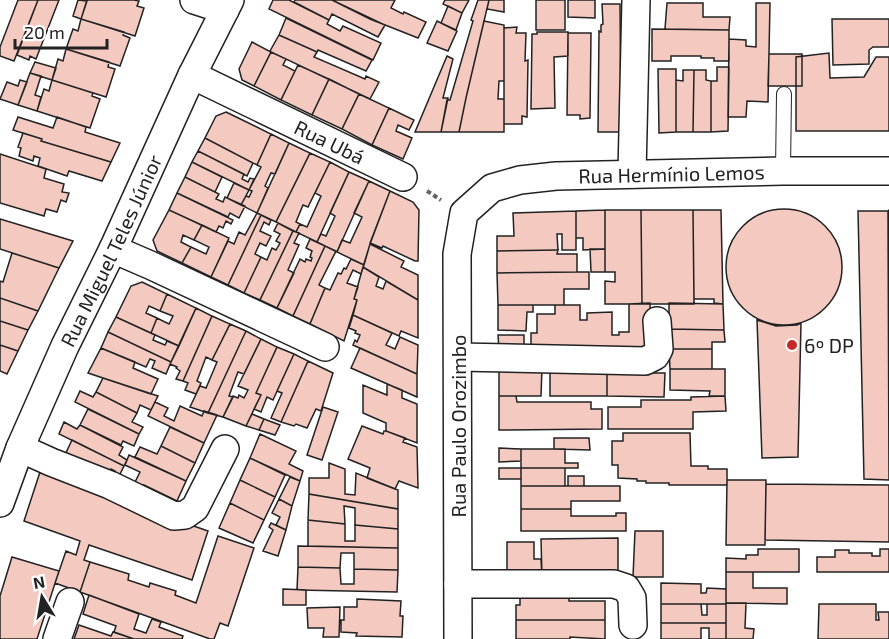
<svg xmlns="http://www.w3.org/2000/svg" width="889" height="639" font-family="'Exo 2',sans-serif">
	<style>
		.building { fill: #f3c9c0; stroke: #222; stroke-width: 1.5 }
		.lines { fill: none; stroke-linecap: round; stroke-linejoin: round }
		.lane-casing { stroke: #222; stroke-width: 16 }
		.street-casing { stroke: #222; stroke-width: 30 }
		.path { stroke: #646464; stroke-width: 4; stroke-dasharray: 4.5 3; stroke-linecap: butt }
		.lane { stroke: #fff; stroke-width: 14 }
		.street { stroke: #fff; stroke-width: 27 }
		.poi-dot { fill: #c62828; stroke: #fff; stroke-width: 2 }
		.labels { text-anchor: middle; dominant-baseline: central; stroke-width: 4.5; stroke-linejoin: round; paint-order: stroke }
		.street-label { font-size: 20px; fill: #222; stroke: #fff }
		.poi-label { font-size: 20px; fill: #222; stroke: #fff; text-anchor: start }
	</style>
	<rect width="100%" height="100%" fill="#fff"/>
	<path class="building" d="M18 0H38L14 61 0 56V47Z
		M38 0H59L36 59 30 56 29 60 17 55Z
		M78 0 87 1 81 19 73 16Z
		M87 0H134L139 1 137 6 144 8 135 36 81 19Z
		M273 0H289L329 20 327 24 340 31 343 26 381 43 373 60 269 9Z
		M295 0H332L385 25 378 37 332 14 329 20 294 2Z
		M332 0H395L391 8 403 14 404 12 426 22 418 38 370 19Z
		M445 0H469L462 13 443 4Z
		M478 0H489L466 98 459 132H441L447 100H450L473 21 471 20Z
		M489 0H504V12L487 9Z
		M536 0H565V30H536Z
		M568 0H595V18L568 17Z
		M667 3H703V17H730L729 30 665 29Z
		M756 3H770L768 102 747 101 746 117H728L729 39 746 40V46L756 47Z
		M602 4H620L621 132H598L599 31 601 32V25L603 24Z
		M448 6 462 13 456 30 441 23Z
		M286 18 372 60 366 71 318 50 317 52 279 35Z
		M81 19 124 32 123 35 130 38 120 66 66 49 73 29 78 31Z
		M832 19H889V47H873L869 50V64L833 65Z
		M437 21 457 31 448 51 427 43Z
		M484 21 504 25V81H499L498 99H504V132H459L466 98Z
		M517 27 516 33H526L525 61 528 60 527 117 522 116V124H504V28Z
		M652 29 729 30V61H714V58H701V56H671V61H652Z
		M537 32H568V56L554 57 555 108 531 109 532 34H537Z
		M568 33H591L590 118 580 119V115H567Z
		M279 35 317 52 314 57 365 79 366 76 379 82 370 99 271 52 270 51Z
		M252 42 271 52 254 86 242 80 239 69Z
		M66 49 109 62 108 67 115 69 106 97 52 80 58 59 63 61Z
		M271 52 286 59 283 65 295 71 281 100 254 86Z
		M829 53 830 78 864 77 876 57H889V131H796V57Z
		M769 54H802V86H768Z
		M447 56 453 59 443 98H448L441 132H415Z
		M35 62 56 68 52 80 30 73Z
		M298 65 329 79 312 115 281 100Z
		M717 67H729L728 131 711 132V81H717Z
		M658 69H676V132L659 133Z
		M683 70H694L693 132H676V80L683 81Z
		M694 70H706V80L711 81V132H693Z
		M30 73 41 76 35 95 41 97 37 111 18 105Z
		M329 79 359 94 342 129 312 115Z
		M20 80 27 82 18 105 0 99 7 82 18 86Z
		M52 80 93 93 92 96 100 99 90 128 37 111 44 89 49 91Z
		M359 94 389 108 372 145 342 129Z
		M389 108 414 120 409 130 398 125 396 131 412 138 403 159 372 145Z
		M226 112 271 134 257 165 205 138 216 116Z
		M18 117 53 128 57 117 86 127 85 132 120 143 111 162 41 141 42 139 13 130Z
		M23 133 42 139 41 141 111 162 102 181 69 171 67 176 38 166 40 158 34 156 33 161 19 156 21 148 18 147Z
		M271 134 289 143 275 174 271 173 265 186 268 188 257 213 241 205 246 196 249 197 252 191 249 190 261 167 257 165Z
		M205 138 253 163 247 176 198 151Z
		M289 143 310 153 276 222 257 213Z
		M198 151 244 174 242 179 248 182 250 178 254 179 249 190 192 162Z
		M310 153 330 162 308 207 303 205 296 222 300 224 296 232 276 222Z
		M0 154 46 169 44 178 64 184 62 192 69 193 66 202 61 200 57 212 46 209 44 216 0 203Z
		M192 162 222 177 215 192 185 177Z
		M330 162 349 172 317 242 296 232 300 224 307 227 321 196 315 193Z
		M349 172 369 181 337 252 317 242 321 234 326 236 335 216 330 213Z
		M185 177 219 194 216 199 223 202 225 197 245 206 239 218 230 213 228 217 177 193Z
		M369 181 390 191 370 244 364 265 337 252 342 240 350 243 362 217 354 213Z
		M234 183 249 190 241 205 227 198Z
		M390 191 413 202 419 210 418 261H415L383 246 382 248 370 243Z
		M177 193 233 220 231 224 226 221 223 228 219 226 216 232 169 210Z
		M726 267a58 58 0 1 1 116 0a58 58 0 1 1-116 0Z
		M169 210 202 225 194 240 183 235 181 242 191 247 182 263 157 251 153 240Z
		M605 210H641L642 304H605V281L615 282V272H605Z
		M605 210V249L583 250V238H576V211Z
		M641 210H693L694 304H642Z
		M693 210H721L723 304 714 303V299H694Z
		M889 210V474L888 211Z
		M576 211V250H562V234H557L558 250 497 251V236H514L513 213Z
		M858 211H888L889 480 864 479Z
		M257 213 261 215 228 285 211 277 228 241 234 244 239 232 245 235Z
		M261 215 271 220 269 225 264 222 260 231 271 236 266 246 260 243 255 254 261 257 244 293 228 285Z
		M0 219 73 241 59 268 0 249Z
		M278 223 293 231 260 300 244 293 261 257 267 260 272 248 276 250 280 243 276 241 280 234 274 231Z
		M202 225 229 238 211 277 182 263 191 247 206 254 209 247 194 240Z
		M293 231 299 233 294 243 299 245 288 270 294 273 277 308 260 300Z
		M310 239 325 246 293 316 277 308 300 259 305 262 306 259 311 261 312 258 310 257 312 251 306 248Z
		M370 244 404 261 401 267 418 275V300L363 267Z
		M325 246 336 251 319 285 325 288 310 324 293 316Z
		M590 249H605V272H591Z
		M558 250 557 254H577V272L497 273V251Z
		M12 253 59 268 38 311 0 298V281L3 282Z
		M351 259 364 265 361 274 353 270 347 283 358 287 354 299 357 300 344 341 310 324 325 288 330 290 338 273 341 274 344 268 346 269Z
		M363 267 379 277 376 286 383 289 386 281 418 300V338L401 331 399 336 353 315 357 300 354 299Z
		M577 272H589V289H564V305H498L497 273Z
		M142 282 167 294 160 311 149 306 146 313 157 318 151 333 116 317 131 286Z
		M167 294 196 308 179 346 151 333 157 318 169 324 173 316 160 311Z
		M0 298 38 311 28 330 0 321Z
		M650 303 651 346 647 351 531 349V333H537V314H555V305H580V320H587V313L612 312V335H619V332H629V304Z
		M669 303 723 304 724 330 669 329Z
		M498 305H533V312H527L526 331 498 330Z
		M196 308 212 316 183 381 176 379 180 371 176 368 177 367 170 364Z
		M353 315 392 333 386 345 395 349 400 337 418 345 417 374 353 345 355 340 357 342 360 335 355 333 356 331 349 328Z
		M212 316 230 324 212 360 206 357 197 381 201 383 196 394 185 390 188 383 183 381Z
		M116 317 155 335 153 340 165 345 167 341 179 346 171 362 108 332Z
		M757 320 776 326 797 325 801 323 798 457 762 458Z
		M0 321 28 330 18 351 0 345Z
		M230 324 246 331 208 413 190 407 200 386 206 388 217 362 212 360Z
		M669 329 724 330 725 342H712V349H669Z
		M246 331 261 339 244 374 238 372 229 396 233 397 223 417 208 413Z
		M108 332 171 362 166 374 152 368 155 361 150 359 146 367 101 348Z
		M498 335H524V350H499Z
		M261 339 277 347 256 393 261 395 246 426 223 417 233 396 238 398 239 395 244 398 248 390 238 386Z
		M0 345 18 351 7 374 0 371Z
		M277 347 294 354 273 400 267 397 261 412 254 409 261 395 256 393Z
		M101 348 135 362 133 368 158 379 151 394 88 373Z
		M360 348 417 374V397L351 368Z
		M669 349H712V369H670Z
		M294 354 308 361 281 422 271 418 282 393 277 391Z
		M308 361 333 373 321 411 316 409 307 428 296 424 294 426 281 422Z
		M542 367 541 396H499V368Z
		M607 367V396H550V368Z
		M670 369H725V396H709L710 391 670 390Z
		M607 373H665L664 397 607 396Z
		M103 378 158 396 151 410 140 405 137 413 96 392Z
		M387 384 402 390V398L417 404V443L386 431V423L363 413V385L387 395Z
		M80 391 93 397 96 392 137 413 132 422 143 427 139 434 75 402Z
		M499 396H516L517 402H591V409H602V429L499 430Z
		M725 396 726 411 693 412V429H608V407H641V400H691V397Z
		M155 402 168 408 164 416 174 421 180 406 202 416 204 411 217 415 204 443 148 416Z
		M323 407 338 412 322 460 307 455Z
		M88 409 139 434 134 446 123 441 121 445 80 425Z
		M252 414 264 419 259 430 246 426Z
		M264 419 280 425 275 435 259 430Z
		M64 422 77 429 80 425 123 447 119 455 127 460 124 466 59 434Z
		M362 426 383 434 384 431H386L405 438 403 442 417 447 418 488 399 481 395 489 367 478 370 468 348 459Z
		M170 427 204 443 195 463 161 446Z
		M623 433H690L691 466H708V469H727V485H669V483H646V481H637V479L618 478V465H612V441H623Z
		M260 434 296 451 289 464 303 471 300 481 250 458Z
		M554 438H589L590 450 554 449Z
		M72 440 124 466 116 482 110 480 115 471 111 469 106 478 64 457Z
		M161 446 195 463 186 481 135 457 140 447 157 454Z
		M499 448 521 449V461L499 462Z
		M521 449H565V463H578V468H521Z
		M129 455 186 481 177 501 144 485 134 484 140 472 125 465Z
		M250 458 285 475 275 497 240 480Z
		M329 463 345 469V494L355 495 356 473 398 490V509L309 494V478H329Z
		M499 468H521V479H499Z
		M521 468H565V486H521Z
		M40 472 208 531 192 580 89 545 84 560 90 562 80 592 55 583 66 551 76 555 80 541 24 521Z
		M568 476H584V486H568Z
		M290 477 300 481 292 506 279 499Z
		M240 480 275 497 264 520 230 503Z
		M727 480H766L765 545H726Z
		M766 484 889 485V542L765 540Z
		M521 486H620V501H571V509H521Z
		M309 494 398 509V529L355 525V508L344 506 345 524 308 520Z
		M279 499 292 506 286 530 276 525 280 517 272 513Z
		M230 503 264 520 253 543 219 528Z
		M521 509H571V516H616V513H626V531H521Z
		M308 520 345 524V541H355V525L398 529V548L308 546Z
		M271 523 286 530 278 556 263 551 273 530 269 527Z
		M635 531H663V577H633Z
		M218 536 254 548 228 626 220 623 214 639H210L80 592 90 562 129 574 128 580 149 587 150 583 176 591 175 595 196 603Z
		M618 538V577H542L541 539Z
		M507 542H534V559H541L542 577H507Z
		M298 546 398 548V570L354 569V553H341L340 568 298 567Z
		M758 549H799V572H726V558L746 559V555H758Z
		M880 549H889V572H817V557H835V550H849V553H872V556H880Z
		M12 557 59 571 37 639H0V596Z
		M298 567 340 568 341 584H354V569L398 570 397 592 297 590Z
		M726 572H753V588H787V604L726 603Z
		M661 583 701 584V593H706L707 588 726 589V604H661Z
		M283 589 306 590V605H283Z
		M89 595 139 614 134 629 146 633 152 619 161 622 159 627 183 636 182 639H134L114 632 116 626 83 614Z
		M520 596H569V601H605V620H516V605H520Z
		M357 599 401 601 400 616H403L402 637 356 636 357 633 341 632V620H344V607H357Z
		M726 603H746L745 628 754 629 753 639H726Z
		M661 604H701L702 615H707V604H726V623H661Z
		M819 604H876V620H879L878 612H889V639H818Z
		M340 607 339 637H323L324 628H308L307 608Z
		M516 620H605V639L570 637V639H516Z
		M661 623H726V639H709V628H701V639H661Z
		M79 625 111 636 113 632 134 639H74Z"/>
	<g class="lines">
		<defs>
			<path id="lane" d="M783 171 784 94"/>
			<g id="street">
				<path d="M194 0 225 10"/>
				<path id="s1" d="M192 75 403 177"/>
				<path d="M632 174 636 0"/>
				<path d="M113 249 150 265 325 347"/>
				<path d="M458 357 645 361 655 356 659 349 657 321"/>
				<path d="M20 448 51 462 110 485 174 516 185 515 195 508 225 449"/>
				<path id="s2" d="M0 503 20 448 65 346 113 249 192 75 230 0"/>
				<path d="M458 584H614L626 588 632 598 633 625"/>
				<path d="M57 639 70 602"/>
				<path id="s3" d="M458 639 457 254 464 213 492 188 520 180 556 176 783 171H889"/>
			</g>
		</defs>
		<use href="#lane" class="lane-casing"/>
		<use href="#street" class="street-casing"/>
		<path class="path" d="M427 191 441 200"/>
		<use href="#lane" class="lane"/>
		<use href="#street" class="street"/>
	</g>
	<circle class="poi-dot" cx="792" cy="345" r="6"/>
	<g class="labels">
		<g class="street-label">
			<text stroke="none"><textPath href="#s1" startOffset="153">Rua Ubá</textPath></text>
			<text stroke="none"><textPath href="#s3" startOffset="645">Rua Hermínio Lemos</textPath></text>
			<text stroke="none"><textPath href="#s2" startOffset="276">Rua Miguel Teles Júnior</textPath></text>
			<text transform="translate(458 426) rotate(-90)">Rua Paulo Orozimbo</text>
		</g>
		<g class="poi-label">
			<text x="804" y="345">6º DP</text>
		</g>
	</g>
	<g transform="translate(42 597) rotate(349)" stroke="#ffffff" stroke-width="4.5" paint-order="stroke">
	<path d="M0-4.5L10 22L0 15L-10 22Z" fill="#222222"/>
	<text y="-9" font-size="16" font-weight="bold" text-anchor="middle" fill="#222222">N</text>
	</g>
	<path d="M15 39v9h92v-9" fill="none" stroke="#222222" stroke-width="3"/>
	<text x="24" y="39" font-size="18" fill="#222222" stroke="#ffffff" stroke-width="4.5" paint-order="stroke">20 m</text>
</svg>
